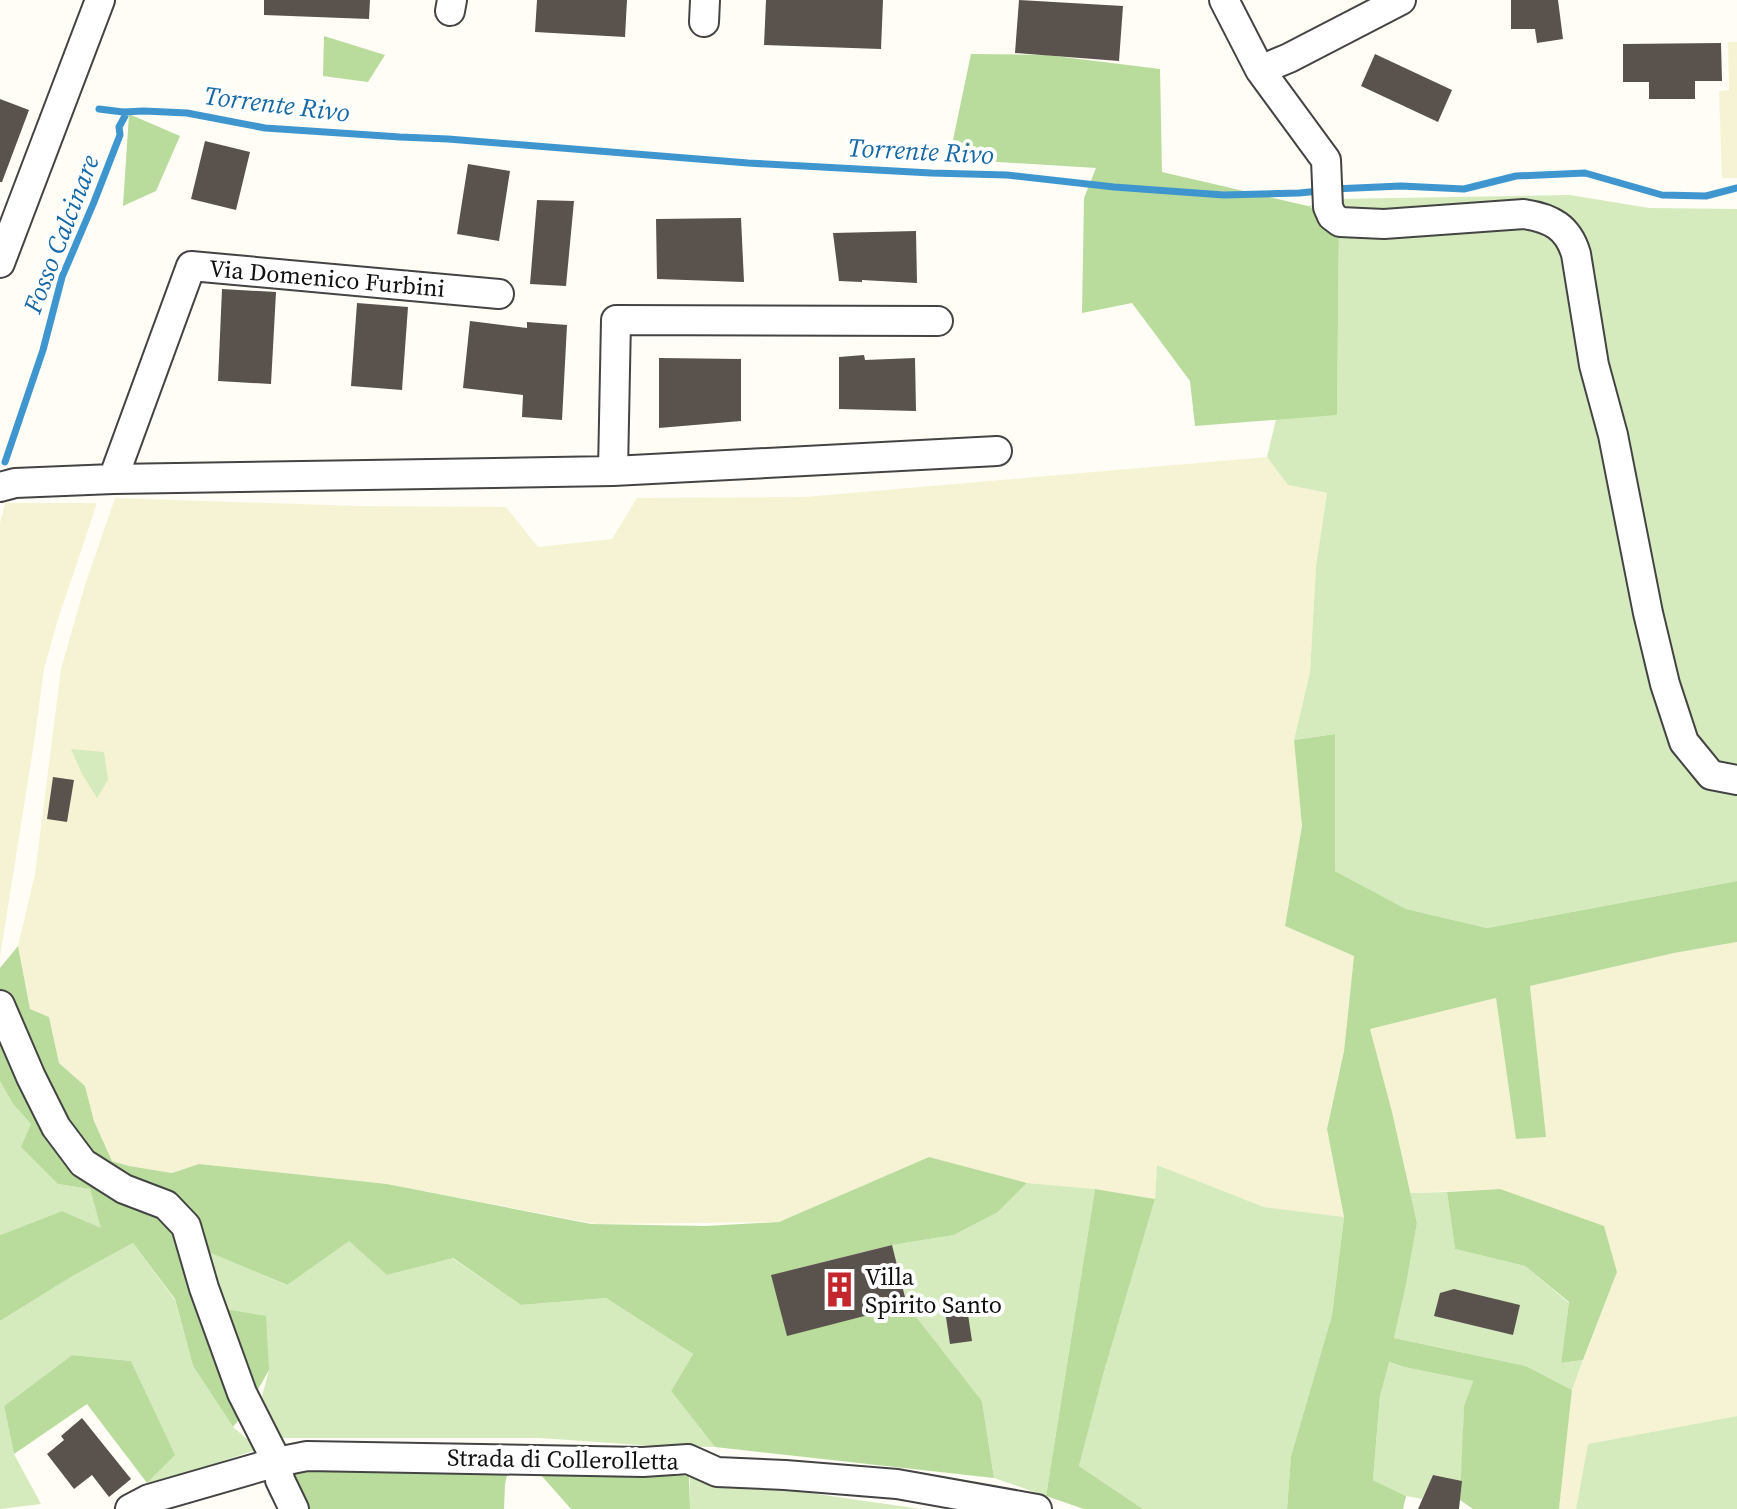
<svg xmlns="http://www.w3.org/2000/svg" width="1737" height="1509" font-family="'Source Serif 4',serif">
	<style>
		.farmland { fill: #f6f3d4 }
		.green { fill: #d5ebbd }
		.forest { fill: #b9dc9c }
		.lines { fill: none; stroke-linecap: round; stroke-linejoin: round }
		.stream { stroke: #3f96cf; stroke-width: 7 }
		.building { fill: #5a524d }
		.minor-casing { stroke: #444; stroke-width: 32 }
		.minor { stroke: #fff; stroke-width: 28 }
		.labels { text-anchor: middle; dominant-baseline: central; stroke-width: 8; stroke-linejoin: round; paint-order: stroke }
		.street-label { font-size: 24px; fill: #111; stroke: #fff }
		.poi-label { font-size: 24px; fill: #111; stroke: #fff; text-anchor: start }
		.water-label { font-size: 26px; font-style: italic; fill: #1768a6; stroke: #fff }
	</style>
	<rect width="100%" height="100%" fill="#fffdf5"/>
	<path class="farmland" d="M1728 42H1737V178H1722L1719 91 1729 90Z
		M1267 457 1288 485 1327 493 1316 566 1310 672 1294 740 1302 826 1285 926 1354 956 1344 1051 1327 1129 1344 1217 1264 1207 1157 1165 1155 1199 1095 1189 1027 1183 929 1157 779 1222 596 1224 387 1184 199 1164 172 1173 129 1166 112 1161 94 1121 85 1086 59 1063 49 1017 30 1009 18 946 35 874 61 669 85 585 115 498 357 506 506 507 538 547 612 539 637 498 805 497Z
		M5 503H97L58 619 44 669 34 743 0 957V523Z
		M1737 942V1416L1588 1444 1576 1509H1559L1572 1390 1617 1272 1500 1189 1410 1193 1370 1029 1496 998 1516 1139 1545 1137 1530 986 1674 953Z"/>
	<path class="green" d="M1570 195 1649 208 1737 209V881L1487 928 1406 909 1335 871 1334 734 1294 740 1310 672 1316 566 1327 493 1288 485 1267 457 1276 419 1337 414 1339 225 1308 206 1338 199Z
		M71 749 104 752 108 780 97 798 82 774Z
		M0 1081 13 1104 31 1124 58 1184 90 1189 102 1229 62 1211 0 1235Z
		M1157 1165 1264 1207 1344 1217 1332 1315 1291 1456 1287 1509H1143L1079 1466 1103 1375 1155 1199Z
		M1027 1183 1095 1189 1046 1496 994 1478 982 1401 907 1305 892 1245 954 1235 998 1212Z
		M1447 1192 1455 1249 1525 1266 1569 1303 1561 1363 1583 1360 1572 1390 1526 1366 1394 1338 1406 1285 1417 1223 1410 1193Z
		M349 1240 387 1275 452 1258 521 1305 606 1298 693 1354 671 1391 715 1447 654 1446 540 1438H282L261 1400 269 1370 224 1310 208 1251 286 1285Z
		M133 1243 175 1300 193 1366 233 1427 259 1449 189 1472 147 1483 174 1455 131 1361 72 1355 4 1406 14 1454 41 1504 0 1509V1321L71 1277Z
		M1388 1362 1404 1367 1473 1381 1464 1406 1462 1481 1433 1475 1422 1499 1406 1496 1373 1480 1380 1396Z
		M1737 1416V1509H1576L1588 1444Z
		M690 1476 921 1509H690Z"/>
	<path class="forest" d="M324 36 385 55 368 82 323 76Z
		M971 54 1047 55 1160 69 1162 172 1308 206 1339 224 1337 415 1195 426 1190 381 1132 303 1082 313 1084 198 1096 168 949 159Z
		M129 114 180 136 156 191 123 206Z
		M1335 734V871L1406 909 1487 928 1737 881V942L1674 953 1530 986 1546 1137 1516 1139 1496 998 1370 1029 1392 1112 1417 1223 1406 1285 1394 1338 1526 1366 1572 1390 1559 1509H1473L1460 1500 1464 1406 1473 1381 1404 1367 1389 1362 1380 1396 1373 1480 1406 1496 1403 1509H1287L1291 1456 1332 1315 1344 1217 1327 1129 1344 1051 1354 956 1285 926 1302 826 1294 740Z
		M18 946 30 1009 49 1017 59 1063 85 1086 94 1121 112 1161 129 1166 172 1173 199 1164 387 1184 591 1224 705 1226 779 1222 929 1157 1027 1183 998 1212 954 1235 892 1245 772 1275 787 1335 907 1305 982 1401 994 1478 715 1447 671 1391 693 1354 606 1298 521 1305 453 1258 387 1275 349 1241 287 1285 209 1252 224 1309 266 1316 269 1370 247 1409 233 1427 193 1366 175 1299 133 1243 71 1277 0 1321V1235L62 1211 101 1228 90 1189 58 1184 21 1147 31 1124 13 1104 0 1081V968Z
		M1095 1189 1155 1199 1103 1375 1079 1466 1143 1509H1084L1046 1496Z
		M1500 1189 1604 1226 1617 1272 1583 1360 1561 1363 1569 1302 1525 1266 1455 1249 1447 1192Z
		M72 1355 131 1361 175 1455 147 1483 87 1404 14 1454 4 1406Z
		M583 1466 689 1476 690 1509H571L540 1474Z
		M509 1467 505 1484 504 1509H308L286 1469Z"/>
	<g class="lines">
		<path class="stream" d="M99 109 123 112 144 111 187 113 265 128 400 137 448 139 748 163 931 173 1007 175 1114 187 1224 195 1299 193 1320 191
			M1333 189 1401 186 1464 189 1516 176 1585 173 1662 195 1706 196 1737 188
			M5 462 43 350 62 277 94 202 120 135 119 127 125 116 123 112"/>
	</g>
	<path class="building" d="M264 0H370L369 19 264 15Z
		M537 0H627L625 37 535 32Z
		M766 0H883L881 49 764 45Z
		M1019 0 1123 6 1119 61 1015 53Z
		M1511 0H1558L1563 39 1537 43 1535 29H1511Z
		M1721 43 1722 81H1695V99H1649V82H1623V44Z
		M1375 54 1452 90 1438 122 1361 86Z
		M0 99 29 110 2 182H0Z
		M205 141 250 152 236 210 191 199Z
		M468 164 510 171 499 241 457 234Z
		M537 200 574 201 566 286 530 284Z
		M741 218 744 282 657 279 656 219Z
		M916 231 917 283 862 280V282L839 281 833 233Z
		M222 289 276 292 271 384 218 381Z
		M357 303 408 307 402 390 351 386Z
		M470 321 527 328V322L567 325 562 420 522 417 523 395 463 388Z
		M864 355 865 360 915 358 916 411 839 409V357Z
		M659 358 741 359V421L659 428Z
		M53 777 74 780 67 822 47 819Z
		M892 1245 907 1305 787 1336 771 1275Z
		M1454 1289 1520 1305 1513 1335 1434 1316 1440 1293Z
		M966 1301 972 1341 950 1344 944 1304Z
		M82 1418 131 1479 109 1497 92 1475 74 1489 47 1454 64 1440 61 1436Z
		M1433 1475 1462 1481 1459 1509H1418Z"/>
	<g class="lines">
		<defs>
			<path id="minor" d="M1224 0 1260 70 1289 58 1401 0
				M450 11 452 0
				M704 22 705 0
				M1260 70 1326 160 1328 207 1332 216 1340 222 1384 224 1524 214C1551 218 1568 227 1576 254L1594 365 1613 435 1648 613 1665 684 1684 742 1711 775 1737 780
				M0 263 100 0
				M613 471 616 320 938 321
				M113 479 191 266 499 294
				M0 487 15 483 113 479 613 471 997 451
				M0 1005 31 1077 56 1127 83 1163 124 1189 166 1205 186 1226 204 1288 242 1393 277 1462 149 1499 130 1509
				M294 1509 280 1480 277 1462 307 1456 643 1462 688 1459 717 1472 785 1475 897 1484 1037 1509"/>
		</defs>
		<use href="#minor" class="minor-casing"/>
		<use href="#minor" class="minor"/>
	</g>
	<defs>
		<symbol id="building-bare" viewBox="-9 -9 18 18"><path d="M-4-6H4V6H1V3H-1V6H-4ZM-2.5-4.3h1.7v1.8h-1.7ZM.8-4.3h1.7v1.8H.8ZM-2.5-1h1.7V.8h-1.7ZM.8-1h1.7V.8H.8Z" fill="#c4262e" stroke="#fff" stroke-width="2.5" paint-order="stroke"/></symbol>
	</defs>
	<g fill-rule="evenodd">
		<use href="#building-bare" x="814" y="1264" width="51" height="51"/>
	</g>
	<g class="labels">
		<g class="street-label">
			<text transform="translate(327 278) rotate(5)">Via Domenico Furbini</text>
			<text transform="translate(563 1459) rotate(1)">Strada di Collerolletta</text>
		</g>
		<g class="poi-label">
			<text x="865" y="1276">Villa<tspan x="865" dy="28">Spirito Santo</tspan></text>
		</g>
		<g class="water-label">
			<text transform="translate(277 104) rotate(7)">Torrente Rivo</text>
			<text transform="translate(921 151) rotate(3)">Torrente Rivo</text>
			<text transform="translate(61 234) rotate(-69)">Fosso Calcinare</text>
		</g>
	</g>
</svg>
